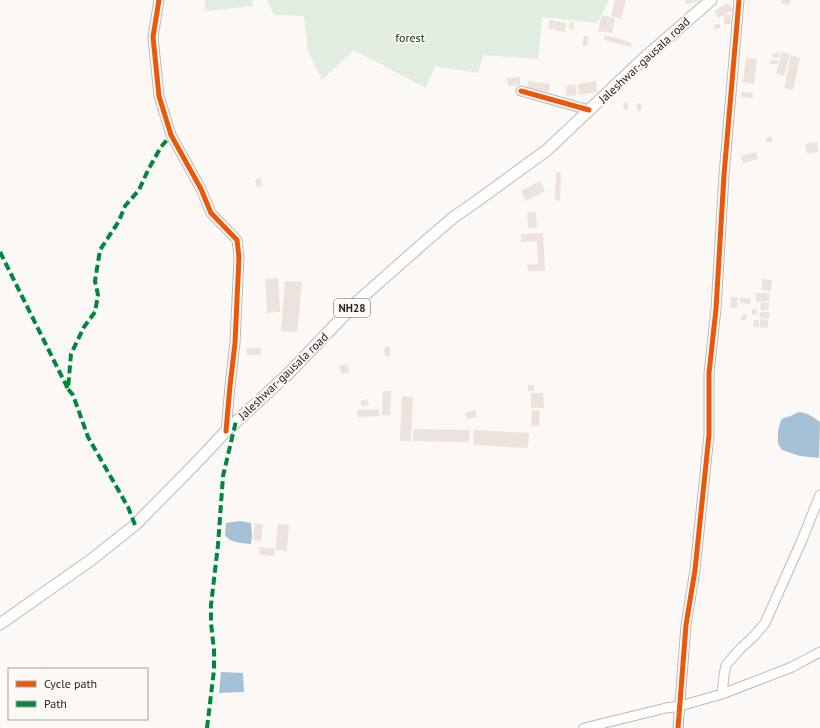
<svg xmlns="http://www.w3.org/2000/svg" width="820" height="728" font-family="'PT Sans',sans-serif">
	<style>
		.green { fill: #e0eddf }
		.water { fill: #a6c0d6 }
		.building { fill: #ede2dc }
		.lines { fill: none; stroke-linecap: round; stroke-linejoin: round }
		.minor-casing { stroke: #beb9b6; stroke-width: 11 }
		.major-casing { stroke: #beb9b6; stroke-width: 13 }
		.minor { stroke: #fefefe; stroke-width: 9 }
		.major { stroke: #fefefe; stroke-width: 11 }
		.quiet { stroke: #00873e; stroke-width: 4; stroke-dasharray: 8 4; stroke-linecap: butt }
		.cycleway-casing { stroke: #fcf8f5; stroke-width: 8 }
		.cycleway { stroke: #e8590c; stroke-width: 5 }
		.labels { text-anchor: middle; dominant-baseline: central; stroke-width: 3.5; stroke-linejoin: round; paint-order: stroke }
		.shield { fill: #fcf8f5; stroke: #67605c; stroke-width: 1 }
		.shield-label { font-size: 11px; font-weight: bold; fill: #271f1b }
		.park-label { font-size: 12px; fill: #063211; stroke: #fcf8f5 }
		.street-label { font-size: 12px; fill: #271f1b; stroke: #fcf8f5 }
	</style>
	<rect width="100%" height="100%" fill="#fbf8f6"/>
	<path class="green" d="M205 0H252L253 6 205 11Z
		M267 0H609L597 23 542 17 538 59 483 55 478 73 435 66 426 88 354 50 322 80 308 51 304 16 274 15Z"/>
	<path class="water" d="M800 412 808 414 820 422 819 458 800 456 782 450 778 444V431L781 420 784 418 791 416 796 413Z
		M240 521 251 523 252 536 251 544C242 543 230 543 225 535L226 523Z
		M221 672 243 673 244 692 219 693Z"/>
	<path class="building" d="M615 0H626L621 19 611 16Z
		M685 0H699V1L686 4Z
		M782 0H790L789 5 782 4Z
		M728 3 733 10 718 18 714 11Z
		M602 15 615 18 612 33 598 31Z
		M724 15H731V24H724Z
		M550 20H554L553 29H548Z
		M555 21 566 23 565 32 554 30Z
		M570 22H574L573 30 569 29Z
		M720 24 721 28 715 29 713 25Z
		M605 35 632 43 631 47 604 40Z
		M584 36H588L587 46 582 45Z
		M779 52 780 57 773 58 772 54Z
		M782 52 790 54 784 76 776 74Z
		M791 55 800 58 793 90 784 88Z
		M746 58 757 59 754 84 743 82Z
		M778 60V64H770V61Z
		M520 77V85L508 86 507 78Z
		M528 81 550 84 549 92 527 88Z
		M596 81 597 92 579 95 578 84Z
		M575 84 577 95 567 96 565 86Z
		M742 92 753 93V98L741 97Z
		M624 103H628V109H623Z
		M637 103 641 104V111H637Z
		M766 137H772V142H766Z
		M817 142 818 152 807 154 805 144Z
		M756 152 758 159 743 163 741 156Z
		M556 172 561 173 560 201 555 200Z
		M260 178 262 185 257 187 255 180Z
		M540 181 545 191 526 201 521 191Z
		M536 212 537 228H528L527 213Z
		M543 233 545 271H528L527 265 538 264 537 241 521 242V234Z
		M278 278 280 312 267 313 265 279Z
		M762 279 772 280 771 291 762 290Z
		M285 281 302 282 297 332 281 331Z
		M756 293H769V301L756 302Z
		M731 297H738L737 308H730Z
		M740 298H751L750 304 740 303Z
		M761 302 769 303 768 310H760Z
		M752 309H757V315H752Z
		M760 312H769V319L759 318Z
		M742 314 747 315 746 320H741Z
		M760 319 768 320V328L760 327Z
		M754 320H759V327L753 326Z
		M384 347H390V356H385Z
		M246 348H261V355H247Z
		M347 364 349 372 342 374 339 366Z
		M528 385H534V391H528Z
		M383 391H391L390 415H382Z
		M531 393H543L544 408H531Z
		M402 396 413 397 411 441H400Z
		M367 399 369 405 362 407 360 401Z
		M379 409V416L358 417 357 410Z
		M475 410 477 417 467 419 465 413Z
		M532 410 540 411 539 426H531Z
		M413 429 470 430 469 442 413 441Z
		M474 430 529 433 528 448 473 445Z
		M255 523 263 525 261 541 253 540Z
		M278 524 289 525 287 551 276 550Z
		M259 547 275 548 274 556 259 554Z"/>
	<g class="lines">
		<defs>
			<path id="minor" d="M159 0 153 37 159 96 171 135 201 189 211 213 237 240 239 257 235 343 230 386 226 431
				M521 91 589 110
				M722 694 724 675 726 665 740 649 755 635 765 623 802 540 820 495
				M584 728 666 708 680 706 722 694 792 667 820 652
				M678 728 686 625 695 570 709 435V373L716 309 724 175 739 0"/>
			<path id="major" d="M0 624 91 560 135 525 199 460 226 431 287 375 358 301 427 240 454 217 477 201 547 150 641 61 711 0"/>
		</defs>
		<use href="#minor" class="minor-casing"/>
		<use href="#major" class="major-casing"/>
		<use href="#minor" class="minor"/>
		<use href="#major" class="major"/>
		<path class="quiet" d="M0 252 68 389
			M135 525 128 507 88 437 73 395 68 389 71 354 84 327 95 312 98 295 95 281 100 250 119 221 125 206 139 190 148 170 161 147 171 135
			M207 728 214 670V650L211 623V605L218 545 223 476 236 421"/>
		<defs>
			<path id="cycleway" d="M159 0 153 37 159 96 171 135 201 189 211 213 237 240 239 257 235 343 230 386 226 431
				M521 91 589 110
				M678 728 686 625 695 570 709 435V373L716 309 724 175 739 0"/>
		</defs>
		<use href="#cycleway" class="cycleway-casing"/>
		<use href="#cycleway" class="cycleway"/>
	</g>
	<g class="labels">
		<rect class="shield" x="334" y="299" width="36" height="18" rx="3"/>
		<g class="shield-label">
			<text x="352" y="308">NH28</text>
		</g>
		<g class="park-label">
			<text x="410" y="37">forest</text>
		</g>
		<g class="street-label">
			<text transform="translate(644 60) rotate(-43)">Jaleshwar-gausala road</text>
			<text transform="translate(283 376) rotate(-44)">Jaleshwar-gausala road</text>
		</g>
	</g>
	<rect x="8" y="668" width="140" height="52" fill="#fcf8f5" stroke="#a7a19e"/>
	<rect x="16" y="681" width="20" height="6" fill="#e8590c" stroke="#a7a19e"/>
	<text x="44" y="688" font-size="12" fill="#271f1b">Cycle path</text>
	<rect x="16" y="701" width="20" height="6" fill="#00873e" stroke="#a7a19e"/>
	<text x="44" y="708" font-size="12" fill="#271f1b">Path</text>
</svg>
